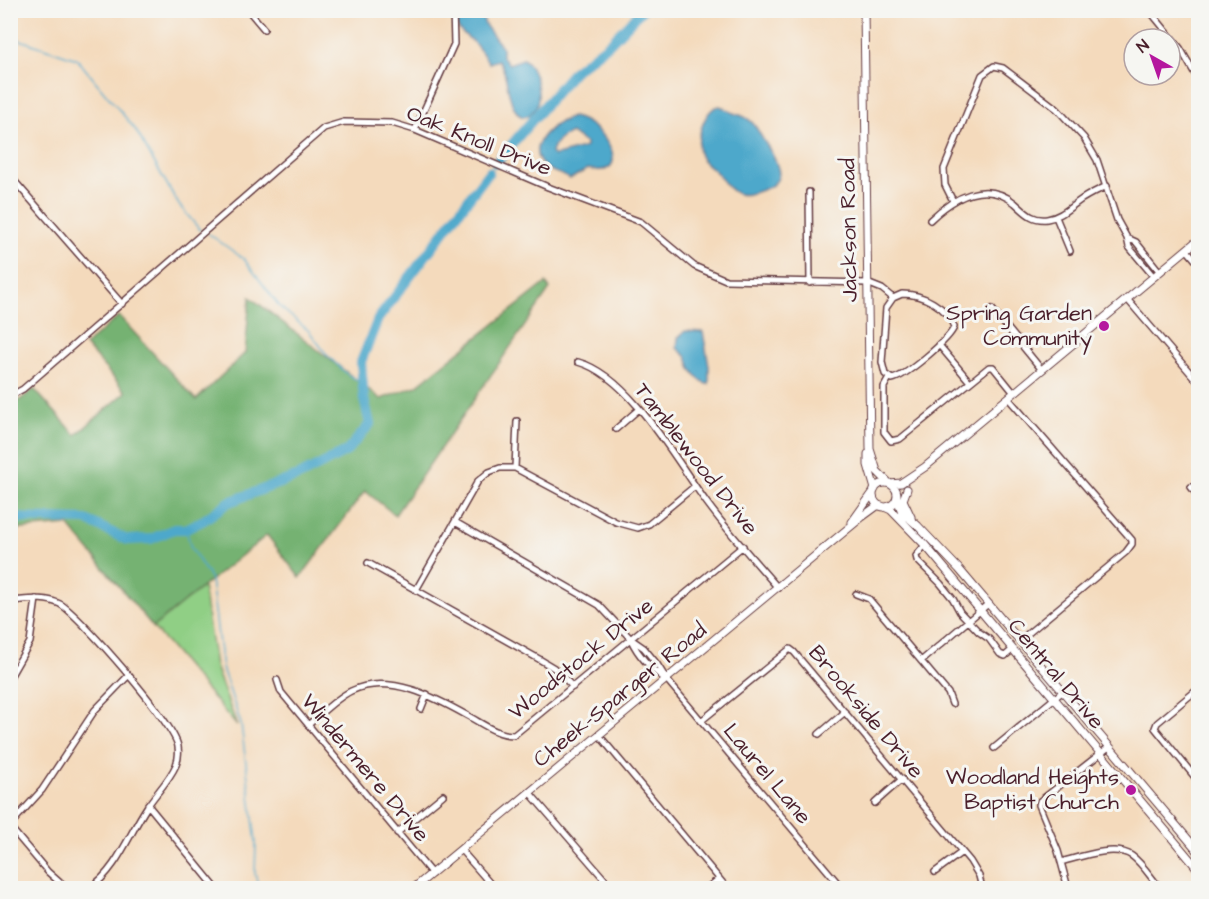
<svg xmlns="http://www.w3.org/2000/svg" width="1209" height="899" font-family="'Architects Daughter',sans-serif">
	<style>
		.green { fill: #90cf85; stroke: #6d7758; stroke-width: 1.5 }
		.forest { fill: #74b272; stroke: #5f684e; stroke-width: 1.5 }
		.water { fill: #4ea8cb; stroke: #4c647b; stroke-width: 1.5; fill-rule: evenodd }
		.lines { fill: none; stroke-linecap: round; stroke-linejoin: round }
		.stream { stroke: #4ea8cb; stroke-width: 1.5 }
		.river { stroke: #4ea8cb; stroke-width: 10 }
		.minor-casing { stroke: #643b41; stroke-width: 8 }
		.secondary-casing { stroke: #643b41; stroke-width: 9 }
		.minor { stroke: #fff; stroke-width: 5 }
		.secondary { stroke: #fff; stroke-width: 7 }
		.poi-dot { fill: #b5179e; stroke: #f6f6f2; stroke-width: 2 }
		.labels { text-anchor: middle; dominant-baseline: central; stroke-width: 6; stroke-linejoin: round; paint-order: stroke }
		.street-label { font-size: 22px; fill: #4a1f2b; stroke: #f6f6f2 }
		.poi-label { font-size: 22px; fill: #4a1f2b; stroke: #f6f6f2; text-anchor: end }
	</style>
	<rect width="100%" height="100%" fill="#f6f6f2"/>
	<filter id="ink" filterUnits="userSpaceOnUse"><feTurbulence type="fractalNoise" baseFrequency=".0167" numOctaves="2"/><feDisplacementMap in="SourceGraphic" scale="12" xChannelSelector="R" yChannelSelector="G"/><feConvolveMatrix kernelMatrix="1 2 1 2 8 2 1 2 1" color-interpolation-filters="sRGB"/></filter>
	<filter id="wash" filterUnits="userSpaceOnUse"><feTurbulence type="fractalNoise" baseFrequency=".008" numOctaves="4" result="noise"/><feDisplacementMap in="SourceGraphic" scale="24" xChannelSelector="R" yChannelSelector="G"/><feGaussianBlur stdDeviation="1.35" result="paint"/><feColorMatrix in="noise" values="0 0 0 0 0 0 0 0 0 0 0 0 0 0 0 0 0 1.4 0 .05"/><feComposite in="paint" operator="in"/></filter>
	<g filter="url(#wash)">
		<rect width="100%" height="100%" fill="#f4dabc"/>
		<path class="green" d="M203 586 215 666 237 726 153 627Z"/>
		<path class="forest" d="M546 283 550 289 395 515 365 491 300 578 267 535 153 627 68 525 11 530V407L34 389 76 435 126 392 85 345 119 316 196 400 245 353 250 297 381 399 416 386Z"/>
		<path class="water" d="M459 11H481L485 25 502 47V57L509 64 523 59C534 65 541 92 537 104 536 109 532 113 528 116L522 117C505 106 510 73 498 60L489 63C484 56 480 49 474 43 463 31 451 31 459 11Z
			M720 106C725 108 730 112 736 114 740 115 744 116 748 119 756 124 759 133 764 141 785 172 787 186 748 194 732 198 724 181 716 172 711 166 704 164 700 156 694 143 704 108 720 106Z
			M573 117C603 122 638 179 588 169L570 179C561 173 547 172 540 162 527 142 557 120 573 117ZM571 133 586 144V147L554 156 551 153C553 144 562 136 571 133Z
			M685 331 703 332 709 366V384H706L699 379 691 369 687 357 677 348 678 338Z"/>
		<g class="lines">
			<path class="stream" d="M10 32 20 40 77 59 135 129 179 205 200 230
				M209 234 244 259 280 307 309 331 327 355 347 374 363 383
				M186 529 191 548 211 579 222 668 241 724 256 842 255 874 259 888"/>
			<path class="river" d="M496 163 574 71 609 44 642 10
				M10 518 86 520 127 540 151 539 174 529H186L204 520 229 502 301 475 347 451 370 424 364 399 361 362 378 319 489 172"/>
		</g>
	</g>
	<g filter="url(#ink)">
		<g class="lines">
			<defs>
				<path id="minor" d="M248 10 264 29
					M1149 10 1180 48 1198 79
					M415 130 454 44 453 10
					M10 176 122 304
					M809 192 810 283
					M953 201 945 185 944 169 982 75 994 66 1003 68 1057 109 1084 138 1097 160 1117 220 1127 238 1129 247 1154 277
					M1056 217 1070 251
					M930 220C953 198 985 179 1015 203 1025 212 1032 221 1047 219 1061 217 1070 207 1082 199 1090 194 1098 190 1107 186
					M1127 238 1136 242 1160 272
					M1187 250 1198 263
					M902 294C922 294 947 306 954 327 950 339 905 377 892 379L885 374 882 362 886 308 893 298Z
					M1127 299 1198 382
					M992 309 1042 370
					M939 345 970 382
					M578 362C630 376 677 462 707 503 729 533 754 560 778 588
					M889 378 884 387V432L891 441 900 439 989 367H993L1014 393
					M10 396 23 389 324 128 344 122 392 123 415 130 548 187 641 222 694 266 726 280 867 283 882 289 893 298
					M1008 398 1132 540V544L1126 552 1019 641
					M616 429 639 409
					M515 468 517 421
					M1191 487 1198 496
					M455 522 599 605 631 639 644 648 657 664 667 680 842 888
					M925 545 916 556 917 560 940 583 953 599 960 612 979 632 989 639 1000 654 1005 656 1012 650
					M368 563 539 659 554 668 573 687
					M416 590 478 481 489 472 500 468H515L616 522 638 528 649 524 695 486
					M856 594 869 599 948 693 952 704
					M10 601C27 600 44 596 60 604 80 615 177 727 178 747 179 753 178 760 176 765 169 781 156 793 147 807 129 834 117 870 90 888
					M631 640C639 657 650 668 665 679
					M921 661 988 604
					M10 677 30 642 36 599
					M277 680 281 692 432 874
					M1198 689 1157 723 1155 728 1198 781
					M421 709 427 694
					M701 721 790 649 794 652 970 861 979 876 982 888
					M308 725C321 714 335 699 351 691 389 672 436 698 468 716 483 724 497 735 514 735L743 546
					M819 734 845 712
					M599 735 727 888
					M994 748 1062 692
					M530 793 612 888
					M875 803 902 779
					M148 805 216 888
					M10 825 42 790 95 710 128 676
					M10 827 48 872 66 888
					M397 833 443 795
					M461 850 494 888
					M1061 862C1080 857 1115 844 1132 856 1143 864 1151 878 1160 888
					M935 872 962 852
					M707 888 719 879
					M1068 888 1058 851 1039 805 1040 801 1109 747"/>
				<path id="secondary" d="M864 10 870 449 877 471 889 483
					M868 454V465L875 489
					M873 495a12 12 0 1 1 24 0a12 12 0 1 1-24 0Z
					M890 484 901 483 925 467 1198 240
					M907 489 903 500 911 517
					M897 499 902 512 918 526 959 569 1198 851
					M882 506 891 510 925 545 1198 869
					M852 522 874 491
					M414 888 862 517 877 506H881"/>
			</defs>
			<use href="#minor" class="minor-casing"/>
			<use href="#secondary" class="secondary-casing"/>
			<use href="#minor" class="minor"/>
			<use href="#secondary" class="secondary"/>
		</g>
	</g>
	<g class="poi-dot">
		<circle cx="1104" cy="326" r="6"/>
		<circle cx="1131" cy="790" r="6"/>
	</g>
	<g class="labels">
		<g class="street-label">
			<text transform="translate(479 141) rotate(22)">Oak Knoll Drive</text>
			<text transform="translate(849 230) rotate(-91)">Jackson Road</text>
			<text transform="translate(696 459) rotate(52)">Tamblewood Drive</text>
			<text transform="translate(581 659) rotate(-39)">Woodstock Drive</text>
			<text transform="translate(1056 674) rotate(50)">Central Drive</text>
			<text transform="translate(620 695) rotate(-39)">Cheek-Sparger Road</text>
			<text transform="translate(866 712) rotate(50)">Brookside Drive</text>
			<text transform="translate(365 768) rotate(50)">Windermere Drive</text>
			<text transform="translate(767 774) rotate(50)">Laurel Lane</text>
		</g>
		<g class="poi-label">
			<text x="1092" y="313">Spring Garden<tspan x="1092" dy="25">Community</tspan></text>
			<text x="1119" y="777">Woodland Heights<tspan x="1119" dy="25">Baptist Church</tspan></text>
		</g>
	</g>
	<rect width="1209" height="899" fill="none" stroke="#f6f6f2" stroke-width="36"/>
	<g transform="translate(1152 57) rotate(320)"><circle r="28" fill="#f6f6f2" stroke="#b1a0a2" stroke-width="1.5"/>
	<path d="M0-4.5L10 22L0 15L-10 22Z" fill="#b5179e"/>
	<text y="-9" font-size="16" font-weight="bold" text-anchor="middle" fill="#4a1f2b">N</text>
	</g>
</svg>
